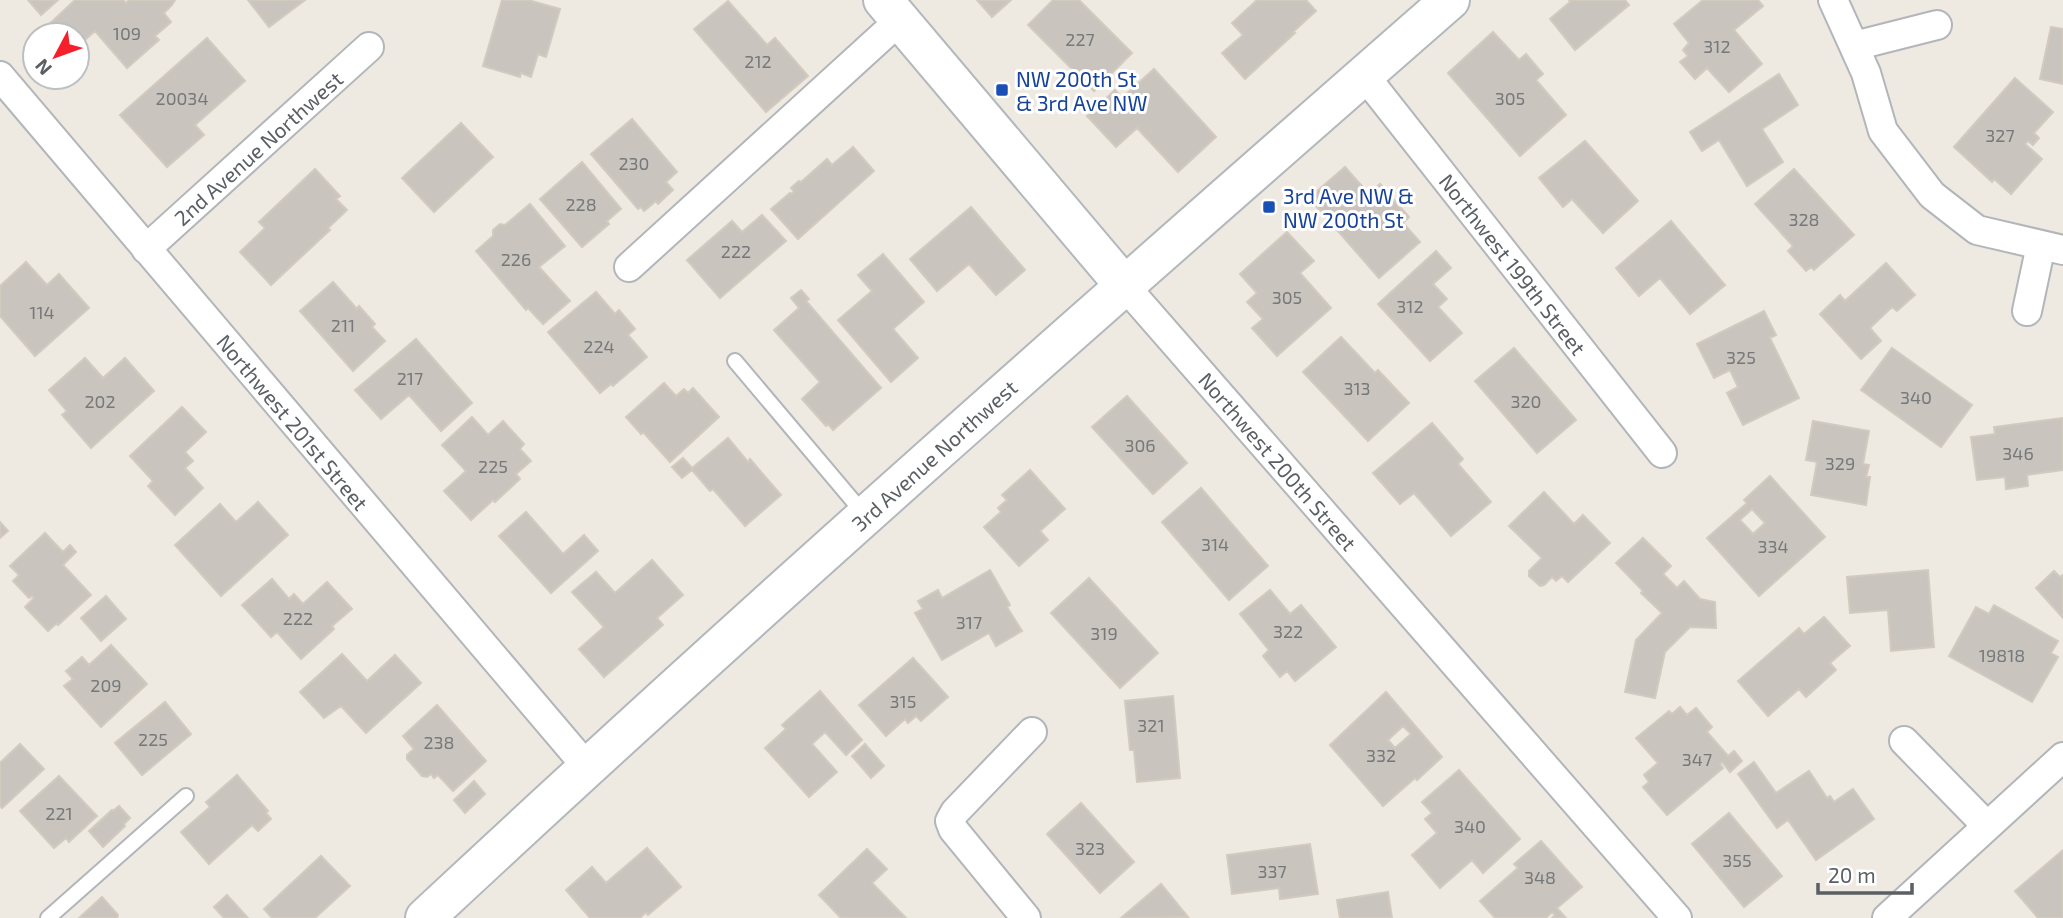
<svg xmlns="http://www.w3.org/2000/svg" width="2063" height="918" font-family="'Exo 2',sans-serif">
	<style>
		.building { fill: #c9c4be; stroke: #d3cabf; stroke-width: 2; fill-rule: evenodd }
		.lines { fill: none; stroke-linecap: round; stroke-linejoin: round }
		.lane-casing { stroke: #b2b6ba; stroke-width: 18 }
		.street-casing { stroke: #b2b6ba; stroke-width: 32 }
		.secondary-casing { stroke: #b3b8bd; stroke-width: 42 }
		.lane { stroke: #fff; stroke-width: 14 }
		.street { stroke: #fff; stroke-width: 28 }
		.secondary { stroke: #fff; stroke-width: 38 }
		.transit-dot { fill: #1a4fb4; stroke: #fff; stroke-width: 2.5 }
		.labels { text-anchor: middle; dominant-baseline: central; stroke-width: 6; stroke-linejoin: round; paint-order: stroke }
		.number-label { font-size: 18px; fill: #76787a }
		.transit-label { font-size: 21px; fill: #164399; stroke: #fff; text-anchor: start }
		.street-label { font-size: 21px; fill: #5a5f63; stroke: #fff }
	</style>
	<rect width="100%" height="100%" fill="#eee9e1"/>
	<path class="building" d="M28 0H58L41 15Z
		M75 0H123L126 3 129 0H175L172 5 164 13 171 22 155 36 159 40 127 68 95 31 77 47V35H52L45 28Z
		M248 0H305L269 27Z
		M502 0H528L560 9 546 57 538 54 531 77 521 73 520 77 483 66Z
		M977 0H1011L992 17Z
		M1053 0H1079L1132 53 1094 91 1028 25Z
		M1257 0H1306L1316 11 1293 32 1295 33 1245 79 1222 53 1243 35 1232 23Z
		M1569 0H1625L1629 5 1575 50 1550 19 1570 2Z
		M1703 0H1758L1763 6 1734 30 1762 64 1729 92 1707 68 1695 79 1680 62 1688 56 1683 50 1689 43 1674 24Z
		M728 1 767 45 775 38 808 76 766 112 694 29Z
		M2051 27 2063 29V84L2040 79Z
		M1493 32 1519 60 1526 54 1543 74 1536 80 1566 115 1520 156 1448 73Z
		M207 38 245 81 195 125 204 135 167 167 120 115Z
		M1154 69 1216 137 1178 172 1137 128 1116 147 1087 116 1115 90 1122 98Z
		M1779 74 1798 105 1762 129 1783 162 1747 186 1719 140 1702 151 1690 132Z
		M2015 78 2053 112 2034 133 2039 138 2033 145 2028 141 2025 144 2042 159 2011 194 1994 179 1992 182 1954 147Z
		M632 119 677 172 666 182 673 190 658 204 656 201 644 211 641 207 638 209 591 154Z
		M461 123 493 157 434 212 402 178Z
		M1585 141 1638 201 1603 233 1572 199 1563 207 1539 178Z
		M853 147 874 171 798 239 771 209 790 193 792 194 794 192 791 188 799 181 801 182 827 159 832 165Z
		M582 162 621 209 607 221 609 224 582 247 540 199Z
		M1345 167 1369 194 1380 184 1409 217 1403 223 1420 242 1379 278 1309 198Z
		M315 169 340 196 336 199 347 210 328 228 330 230 271 285 240 252 265 228 259 222Z
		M1794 169 1854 235 1814 270 1811 267 1806 271 1788 251 1793 246 1755 204Z
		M530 204 565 246 539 267 570 301 543 324 528 308 526 310 476 251 493 236V230L500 224 505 225Z
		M971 207 1025 270 996 295 969 264 937 291 910 259Z
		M762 215 786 241 720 298 687 260 732 221 742 232Z
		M1671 221 1725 285 1690 314 1660 278 1639 296 1616 268Z
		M1287 232 1314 261 1300 273 1331 308 1277 356 1252 328 1263 319 1247 302 1257 293 1240 274Z
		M1436 251 1451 268 1433 284 1447 299 1438 307 1462 333 1430 361 1378 304Z
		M883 254 924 302 893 329 918 358 891 382 838 320 872 291 858 275Z
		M26 262 47 285 59 274 89 308 35 356 0 316V286Z
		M1886 263 1915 295 1897 311 1892 307 1870 328 1881 341 1861 359 1820 314 1840 295 1845 301Z
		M333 282 357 309 359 306 375 324 372 327 385 341 353 371 300 311Z
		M801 290 809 299 806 301 881 388 833 430 828 424 826 426 802 399 820 382 774 330 799 308 791 298Z
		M596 292 615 314 619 310 635 329 628 335 647 357 613 386 611 384 600 393 548 332Z
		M1764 311 1776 335 1770 338 1799 398 1743 425 1727 393 1738 387 1730 370 1714 378 1697 344Z
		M1341 337 1375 373 1378 370 1409 403 1368 441 1303 372Z
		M416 339 472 403 441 431 409 395 381 419 355 390Z
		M1514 348 1576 420 1537 453 1475 381Z
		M1892 348 1972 405 1941 447 1861 390Z
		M85 358 103 378 125 358 154 391 91 448 62 415 67 411 49 390Z
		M664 383 676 396 684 389 688 393 693 388 719 417 670 462 643 432 641 434 626 417Z
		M1127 396 1187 463 1153 494 1092 427Z
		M182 407 206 432 185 452 193 461 185 468 203 488 175 515 148 486 153 481 130 456Z
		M472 417 488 435 503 421 524 444 520 449 531 461 516 474 520 479 495 502 493 500 471 520 444 491 466 471 442 445Z
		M2063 418V470L2027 475 2028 486 2006 489 2005 477 1977 480 1971 437 1995 434 1994 427Z
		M1813 421 1869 431 1863 464 1869 465 1866 477H1870L1866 505 1811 495 1817 462 1806 460Z
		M1432 423 1463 459 1458 464 1491 502 1451 536 1414 493 1400 504 1373 473Z
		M728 438 748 462 750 459 781 495 745 526 713 489 710 491 692 470 682 478 672 467 683 458 692 468Z
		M1030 470 1065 509 1040 531 1048 540 1019 566 984 527 1001 512 998 508 1007 500 1002 495Z
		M1770 476 1825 537 1759 596 1707 538 1747 503 1744 500ZM1752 509 1765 523 1753 534 1740 520Z
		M1201 488 1268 566 1229 600 1162 522Z
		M1544 492 1574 524 1583 515 1610 543 1568 582 1562 576 1556 581 1552 577 1544 585 1540 586 1529 576V571L1542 558 1509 526Z
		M258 502 288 535 221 596 175 545 220 504 236 522Z
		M526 512 563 554 584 535 598 551 551 593 499 536Z
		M0 522 8 531 0 538Z
		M45 533 63 552 70 545 76 552 63 565 91 595 58 625 57 623 48 631 25 607 34 598 32 596 29 598 13 581 19 575 10 566Z
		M1643 538 1671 566 1663 574 1677 588 1684 581 1700 599 1715 602 1716 628 1690 627 1665 652 1655 698 1625 692 1636 640 1662 613 1641 593 1643 591 1616 563Z
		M652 560 683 595 657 618 663 625 604 677 579 649 604 627 572 592 596 572 615 593Z
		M990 570 1010 605 1007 607 1022 631 996 646 989 633 942 660 915 613 923 609 918 601 938 590 942 598Z
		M1928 570 1934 647 1891 651 1888 610 1850 613 1847 577Z
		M2054 571 2060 577 2063 575V618L2036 588Z
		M1089 578 1158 653 1120 688 1051 613Z
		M272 579 289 599 294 594 303 604 327 582 352 609 332 626 334 629 301 659 277 632 271 637 242 605Z
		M1270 590 1290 614 1301 605 1336 647 1295 681 1287 671 1280 677 1263 656 1269 650 1240 614Z
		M106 596 126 619 101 641 81 618Z
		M1994 605 2058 641 2051 653 2058 657 2032 702 1949 656 1976 607 1989 614Z
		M1824 617 1850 646 1830 663 1836 670 1806 697 1799 689 1768 716 1738 681 1799 628 1804 634Z
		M111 645 147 684 101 727 64 686 73 679 66 671 82 657 89 665Z
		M342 654 367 681 395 655 421 683 366 733 341 706 324 718 300 692Z
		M913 658 948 697 921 721 916 716 908 723 905 719 886 736 859 705Z
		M820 691 862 740 846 755 825 732 812 744 837 772 809 797 765 748 786 729 782 725Z
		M1386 692 1442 757 1417 780 1415 778 1383 806 1330 745ZM1403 726 1411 734 1395 748 1388 740Z
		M1173 696 1180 778 1137 782 1134 750H1130L1125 701Z
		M165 702 191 734 142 775 115 743Z
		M437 705 486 761 453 791 438 775 434 778 431 774 427 777 422 776 407 759V755L414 749 403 736Z
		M1680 707 1687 715 1696 708 1712 727 1707 732 1728 756 1734 751 1742 761 1730 772 1722 762 1720 764 1723 768 1667 815 1643 787 1649 782 1644 775 1658 763 1636 738 1669 711 1672 714Z
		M20 744 44 769 2 808 0 806V763Z
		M865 744 884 766 871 778 852 756Z
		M1754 762 1776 793 1809 771 1827 798 1830 796 1834 802 1853 789 1874 819 1816 860 1788 820 1777 828 1738 774Z
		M1459 770 1520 839 1483 873 1472 860 1440 888 1412 855 1437 833 1425 819 1432 813 1422 802Z
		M237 775 268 811 266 813 271 819 258 831 252 825 209 864 181 832 210 807 206 802Z
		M59 776 97 816 69 842 66 838 54 848 20 811Z
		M474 781 485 794 465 813 454 800Z
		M1081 803 1134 862 1100 893 1047 834Z
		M119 806 130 818 124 824 125 826 103 847 89 831 112 810 113 811Z
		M1729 813 1782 876 1744 907 1692 844Z
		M1541 841 1582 887 1557 908 1566 918H1552L1555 915 1552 912 1546 918H1495L1480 901 1518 868 1514 864Z
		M1310 844 1318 894 1280 899 1279 888 1232 894 1227 855Z
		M647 848 681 887 648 915 646 912 640 918H590L566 890 592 867 606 883Z
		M867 849 887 869 872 883 906 918H841L819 895Z
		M2063 850V918H2038L2015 891Z
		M321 856 350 886 315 918H272L264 909Z
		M1161 884 1188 917 1121 918Z
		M1388 892 1392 918H1340L1337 900Z
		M227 895 248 918H224L214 907Z
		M102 897 118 915 117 918H79Z"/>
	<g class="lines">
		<defs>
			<path id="lane" d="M735 361 865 515
				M48 918 186 796"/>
			<path id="street" d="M1833 0 1866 73 1883 131 1932 195 1977 230 2063 250
				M1854 46 1937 25
				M1364 75 1662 453
				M0 76 587 767
				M146 249 369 47
				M629 267 900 20
				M1124 285 1677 918
				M2027 311 2041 245
				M1904 741 1987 826
				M1026 918 953 829 950 821 955 812 1032 732
				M1887 918 2063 757"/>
			<path id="secondary" d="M883 0 1124 285
				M425 918C760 605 1105 302 1450 0"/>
		</defs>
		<use href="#lane" class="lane-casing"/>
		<use href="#street" class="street-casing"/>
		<use href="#secondary" class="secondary-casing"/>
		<use href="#lane" class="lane"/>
		<use href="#street" class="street"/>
		<use href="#secondary" class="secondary"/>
	</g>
	<g class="transit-dot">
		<rect x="995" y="83" width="14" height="14" rx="3.5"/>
		<rect x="1262" y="200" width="14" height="14" rx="3.5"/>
	</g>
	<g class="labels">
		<g class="number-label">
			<text x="127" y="33">109</text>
			<text x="1080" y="39">227</text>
			<text x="1717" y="46">312</text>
			<text x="758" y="61">212</text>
			<text x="182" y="98">20034</text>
			<text x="1510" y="98">305</text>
			<text x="2000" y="135">327</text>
			<text x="634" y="163">230</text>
			<text x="581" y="204">228</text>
			<text x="1804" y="219">328</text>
			<text x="736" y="251">222</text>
			<text x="516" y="259">226</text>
			<text x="1287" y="297">305</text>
			<text x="1410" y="306">312</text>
			<text x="42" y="312">114</text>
			<text x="343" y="325">211</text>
			<text x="599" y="346">224</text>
			<text x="1741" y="357">325</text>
			<text x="410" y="378">217</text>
			<text x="1357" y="388">313</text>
			<text x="1916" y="397">340</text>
			<text x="100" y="401">202</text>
			<text x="1526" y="401">320</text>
			<text x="1140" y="445">306</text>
			<text x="2018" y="453">346</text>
			<text x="1840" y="463">329</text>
			<text x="493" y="466">225</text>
			<text x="1215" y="544">314</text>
			<text x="1773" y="546">334</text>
			<text x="298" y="618">222</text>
			<text x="969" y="622">317</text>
			<text x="1288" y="631">322</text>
			<text x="1104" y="633">319</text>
			<text x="2002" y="655">19818</text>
			<text x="106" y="685">209</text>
			<text x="903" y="701">315</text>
			<text x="1151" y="725">321</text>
			<text x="153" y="739">225</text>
			<text x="439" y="742">238</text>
			<text x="1381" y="755">332</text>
			<text x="1697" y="759">347</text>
			<text x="59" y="813">221</text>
			<text x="1470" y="826">340</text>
			<text x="1090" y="848">323</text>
			<text x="1737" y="860">355</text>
			<text x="1272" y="871">337</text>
			<text x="1540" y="877">348</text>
		</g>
		<g class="transit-label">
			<text x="1016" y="78">NW 200th St<tspan x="1016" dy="24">&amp; 3rd Ave NW</tspan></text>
			<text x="1283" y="195">3rd Ave NW &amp;<tspan x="1283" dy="24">NW 200th St</tspan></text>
		</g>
		<g class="street-label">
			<text transform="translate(258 148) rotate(-42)">2nd Avenue Northwest</text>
			<text transform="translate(1513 264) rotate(52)">Northwest 199th Street</text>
			<text transform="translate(293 422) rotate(50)">Northwest 201st Street</text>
			<text transform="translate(934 455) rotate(-42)">3rd Avenue Northwest</text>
			<text transform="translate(1278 461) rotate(49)">Northwest 200th Street</text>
		</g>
	</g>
	<g transform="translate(56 56) rotate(229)"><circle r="33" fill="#ffffff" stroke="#bdbfc1" stroke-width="2"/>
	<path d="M0-5L12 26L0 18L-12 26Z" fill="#f5202c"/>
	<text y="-10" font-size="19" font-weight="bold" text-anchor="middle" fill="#5a5f63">N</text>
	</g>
	<path d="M1818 883v10h94v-10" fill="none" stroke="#5a5f63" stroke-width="3.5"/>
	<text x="1828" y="883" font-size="21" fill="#5a5f63" stroke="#ffffff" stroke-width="5" paint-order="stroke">20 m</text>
</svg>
